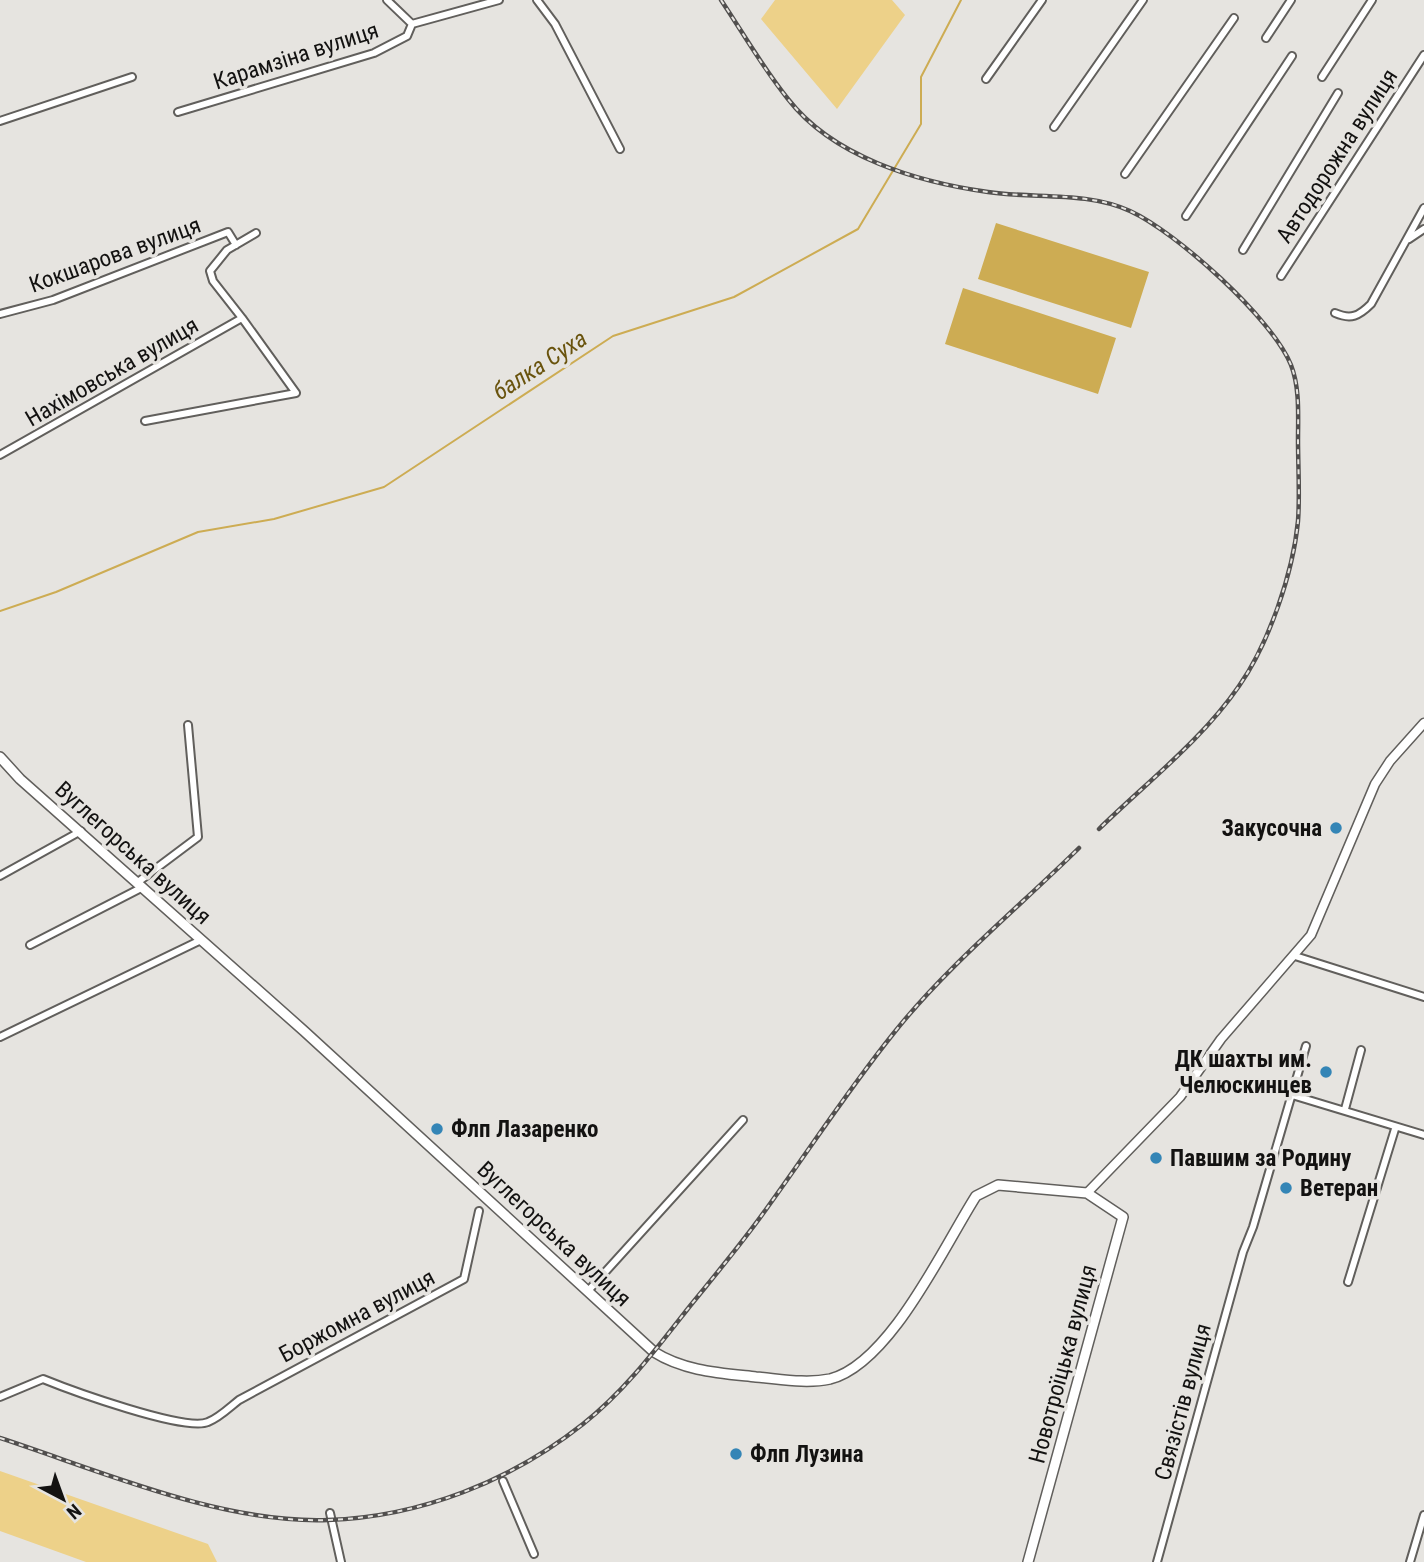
<svg xmlns="http://www.w3.org/2000/svg" width="1424" height="1562" font-family="'Roboto Condensed',sans-serif">
	<style>
		.green { fill: #edd189 }
		.water { fill: #cdac53 }
		.lines { fill: none; stroke-linecap: round; stroke-linejoin: round }
		.stream { stroke: #cdac53; stroke-width: 2 }
		.minor-casing { stroke: #615f5c; stroke-width: 10 }
		.tertiary-casing { stroke: #615f5c; stroke-width: 11 }
		.secondary-casing { stroke: #615f5c; stroke-width: 12 }
		.minor { stroke: #fff; stroke-width: 6 }
		.tertiary { stroke: #fff; stroke-width: 8 }
		.secondary { stroke: #fff; stroke-width: 9 }
		.rail-casing { stroke: #514f4e; stroke-width: 4.5 }
		.rail { stroke: #e6e4e0; stroke-width: 2; stroke-dasharray: 5; stroke-linecap: butt }
		.poi-dot { fill: #3485b6; stroke: #e6e4e0; stroke-width: 2.5 }
		.labels { text-anchor: middle; dominant-baseline: central; stroke-width: 7; stroke-linejoin: round; paint-order: stroke }
		.street-label { font-size: 23px; fill: #131211; stroke: #e6e4e0 }
		.poi-label { font-size: 23px; font-weight: bold; fill: #131211; stroke: #e6e4e0; text-anchor: start }
		.water-label { font-size: 24px; font-style: italic; fill: #69530d; stroke: #e6e4e0 }
	</style>
	<rect width="100%" height="100%" fill="#e6e4e0"/>
	<path class="green" d="M775 0H892L905 15 837 109 761 19Z
		M0 1471 208 1544 217 1562H86L0 1531Z"/>
	<path class="water" d="M996 223 1149 272 1131 328 978 279Z
		M963 288 1116 338 1098 394 945 344Z"/>
	<g class="lines">
		<path class="stream" d="M0 611 56 592 198 532 274 519 384 487 613 336 734 297 858 229 921 124V77L961 0"/>
		<defs>
			<path id="minor" d="M387 0 412 24
				M537 0 555 24 620 149
				M1266 38 1291 0
				M1322 77 1372 0
				M986 79 1042 0
				M178 112 374 53 407 36 412 24 499 0
				M0 121 132 77
				M1054 127 1143 0
				M1125 174 1234 18
				M1186 216 1292 56
				M1409 239 1424 229
				M1243 250 1338 93
				M1281 276 1424 55
				M1335 313C1351 320 1359 316 1371 304L1424 208
				M0 314 53 300 228 232 236 245
				M145 421 296 393 242 318
				M0 455 242 318 213 281 210 271 227 250 256 233
				M0 876 81 831
				M138 882 198 837 188 725
				M30 945 143 887
				M1295 956 1424 997
				M0 1037 201 940
				M1292 1095 1424 1135
				M1345 1109 1361 1050
				M1348 1282 1395 1129
				M588 1291 743 1120
				M0 1397 43 1379C70 1390 185 1432 208 1422 219 1418 230 1407 239 1400L464 1279 479 1211
				M503 1481 534 1554
				M330 1513 341 1562
				M1157 1562 1243 1252 1253 1227 1306 1046
				M1410 1562 1424 1515"/>
			<path id="tertiary" d="M1087 1193 1180 1097 1221 1039 1311 935 1375 784 1390 761 1424 723"/>
			<path id="secondary" d="M0 757 20 779 304 1031 654 1352C684 1371 720 1373 756 1377 780 1379 806 1384 830 1379 890 1364 944 1246 976 1196L998 1185 1087 1193 1123 1217 1028 1562"/>
		</defs>
		<use href="#minor" class="minor-casing"/>
		<use href="#tertiary" class="tertiary-casing"/>
		<use href="#secondary" class="secondary-casing"/>
		<use href="#minor" class="minor"/>
		<use href="#tertiary" class="tertiary"/>
		<use href="#secondary" class="secondary"/>
		<defs>
			<path id="rail" d="M721 0C743 33 763 68 788 99 833 157 917 182 988 192 1035 199 1086 191 1130 211 1176 232 1272 318 1291 365 1300 388 1298 416 1298 440 1298 467 1300 495 1298 521 1293 573 1269 643 1239 686 1202 740 1146 783 1099 829
				M0 1438C101 1471 222 1524 328 1520 420 1517 511 1481 583 1424 625 1391 657 1348 690 1306 716 1274 743 1242 767 1208 809 1150 848 1090 893 1034 946 967 1018 908 1079 848"/>
		</defs>
		<use href="#rail" class="rail-casing"/>
		<use href="#rail" class="rail"/>
	</g>
	<g class="poi-dot">
		<circle cx="1336" cy="828" r="7"/>
		<circle cx="1326" cy="1072" r="7"/>
		<circle cx="437" cy="1129" r="7"/>
		<circle cx="1156" cy="1158" r="7"/>
		<circle cx="1286" cy="1188" r="7"/>
		<circle cx="736" cy="1454" r="7"/>
	</g>
	<g class="labels">
		<g class="street-label">
			<text transform="translate(296 56) rotate(-18)">Карамзіна вулиця</text>
			<text transform="translate(1337 156) rotate(-57)">Автодорожна вулиця</text>
			<text transform="translate(115 255) rotate(-20)">Кокшарова вулиця</text>
			<text transform="translate(112 372) rotate(-30)">Нахімовська вулиця</text>
			<text transform="translate(133 853) rotate(42)">Вуглегорська вулиця</text>
			<text transform="translate(554 1234) rotate(43)">Вуглегорська вулиця</text>
			<text transform="translate(357 1316) rotate(-28)">Боржомна вулиця</text>
			<text transform="translate(1063 1364) rotate(-75)">Новотроїцька вулиця</text>
			<text transform="translate(1183 1402) rotate(-75)">Связістів вулиця</text>
		</g>
		<g class="poi-label">
			<text x="1322" y="828" text-anchor="end">Закусочна</text>
			<text x="1312" y="1059" text-anchor="end">ДК шахты им.<tspan x="1312" dy="26">Челюскинцев</tspan></text>
			<text x="451" y="1129">Флп Лазаренко</text>
			<text x="1170" y="1158">Павшим за Родину</text>
			<text x="1300" y="1188">Ветеран</text>
			<text x="750" y="1454">Флп Лузина</text>
		</g>
		<g class="water-label">
			<text transform="translate(540 365) rotate(-33)">балка Суха</text>
		</g>
	</g>
	<g transform="translate(63 1499) rotate(139)" stroke="#e6e4e0" stroke-width="5" paint-order="stroke">
	<path d="M0-5L12 26L0 18L-12 26Z" fill="#131211"/>
	<text y="-10" font-size="19" font-weight="bold" text-anchor="middle" fill="#131211">N</text>
	</g>
</svg>
